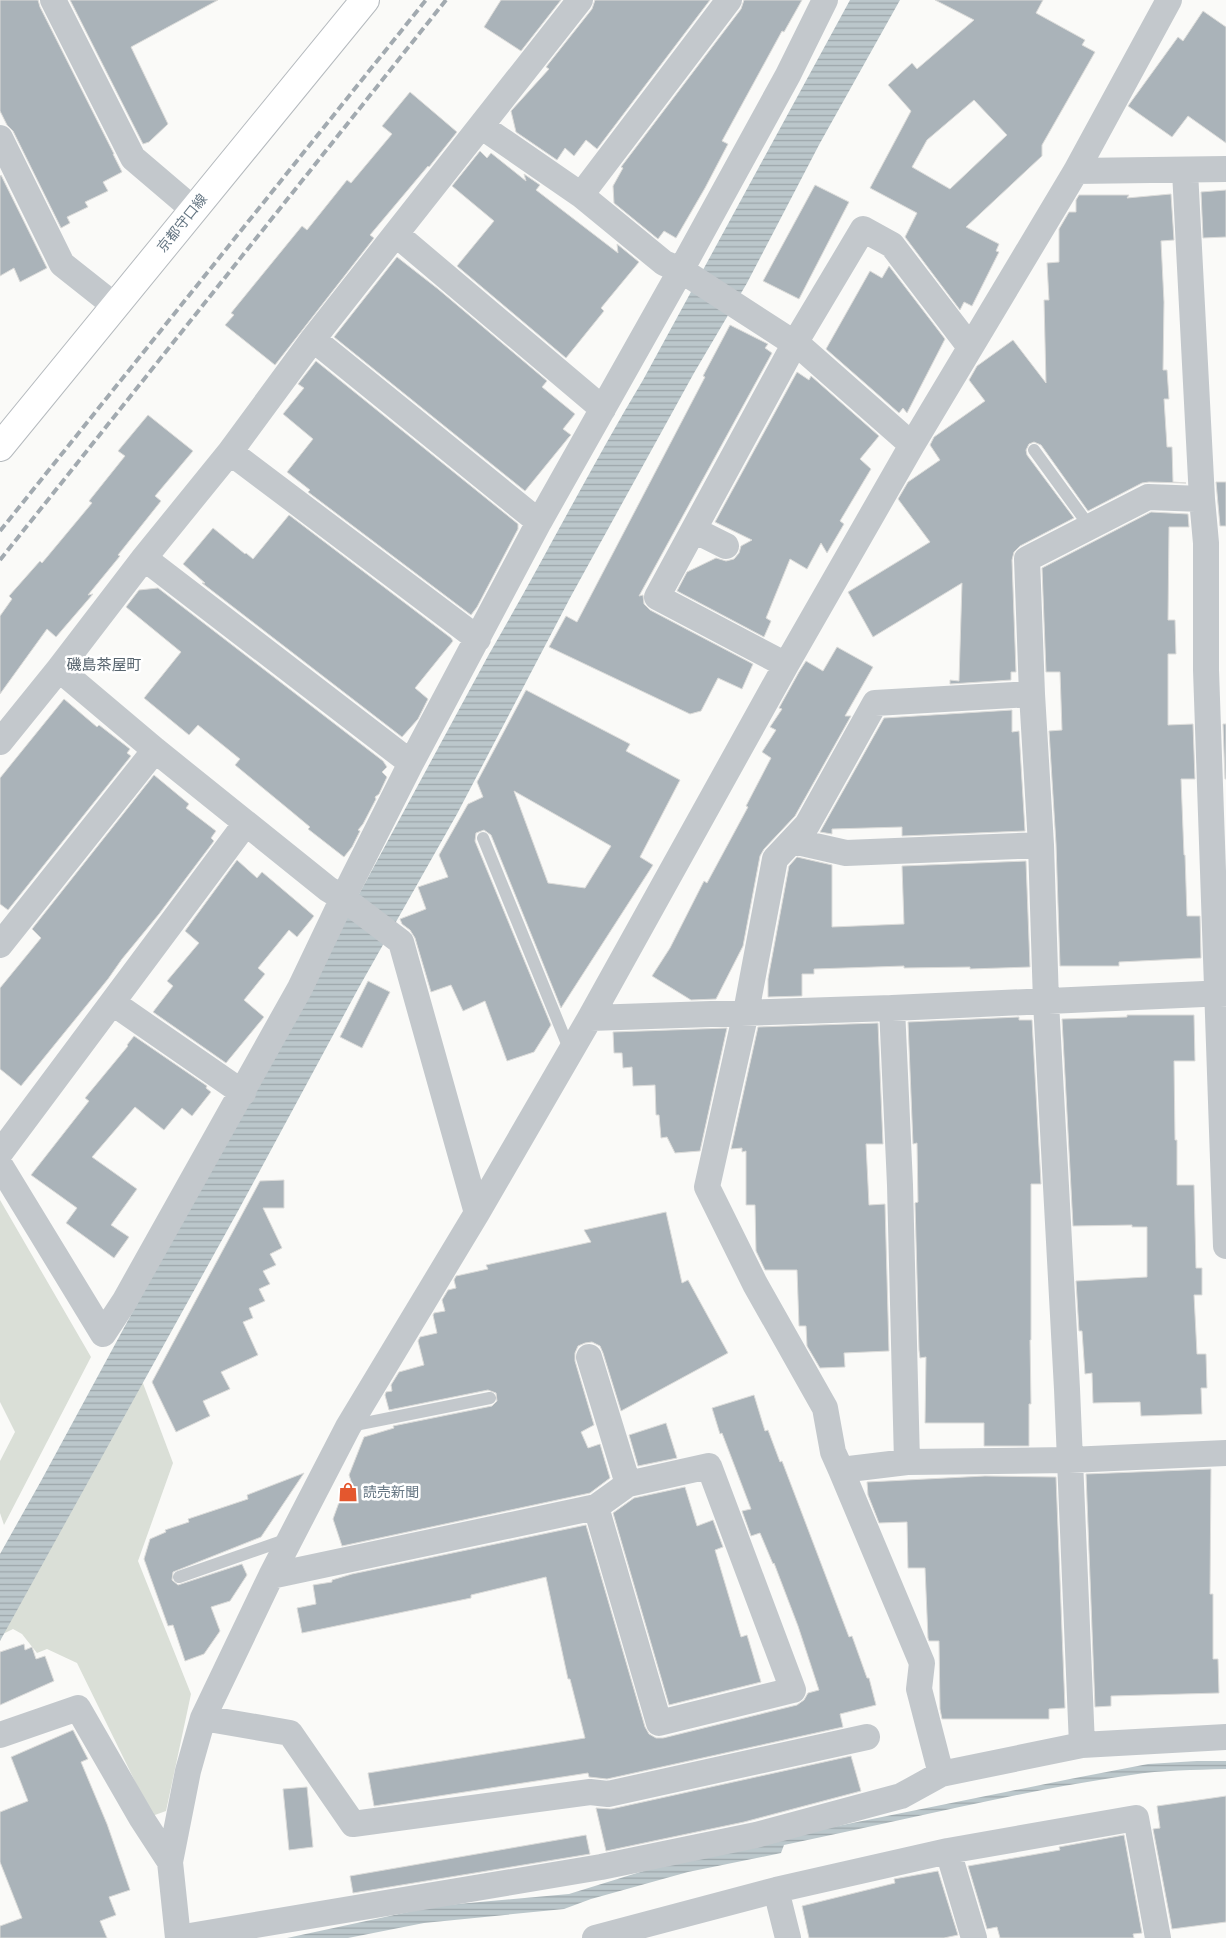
<svg xmlns="http://www.w3.org/2000/svg" width="1226" height="1938" font-family="Roboto,'Noto Sans JP',sans-serif">
	<style>
		.park { fill: #dadfd7 }
		.water { fill: url(#water-rules) }
		.building { fill: #aab3b9; stroke: #dcdcda; fill-rule: evenodd }
		.lines { fill: none; stroke-linecap: round; stroke-linejoin: round }
		.primary-casing { stroke: #b5babe; stroke-width: 30 }
		.service { stroke: #c3c8cc; stroke-width: 12 }
		.minor { stroke: #c3c8cc; stroke-width: 26 }
		.primary { stroke: #fff; stroke-width: 28 }
		.rail { stroke: #a2aab0; stroke-width: 4; stroke-dasharray: 8 4; stroke-linecap: butt }
		.labels { text-anchor: middle; dominant-baseline: central; stroke-width: 5; stroke-linejoin: round; paint-order: stroke }
		.street-label { font-size: 14px; fill: #657683; stroke: #fff }
		.poi-label { font-size: 14px; fill: #657683; stroke: #fff; text-anchor: start }
		.neighbourhood-label { font-size: 15px; fill: #57646e; stroke: #fff }
	</style>
	<defs>
		<pattern id="water-rules" width="6" height="5" patternUnits="userSpaceOnUse" patternTransform="scale(1.25)"><rect width="6" height="5" fill="#bbc7cb"/><path d="M0 2.5h6" fill="none" stroke="#9ca6aa"/></pattern>
	</defs>
	<rect width="100%" height="100%" fill="#fafaf8"/>
	<path class="park" d="M0 1200 91 1357 4 1525 0 1513V1461L15 1432 0 1402Z
		M141 1378 173 1463 138 1561 191 1694 166 1811 152 1816 77 1663 47 1649 37 1653 22 1634 13 1629 1 1635Z"/>
	<path class="water" d="M850 0H900L820 143 747 283 694 373 570 598 457 814 358 989 238 1211 0 1641V1554L41 1481 488 656C541 565 589 470 643 380Z
		M1197 1761H1226V1769C1194 1770 1162 1770 1131 1775 1014 1792 900 1821 784 1845L781 1853 688 1872 591 1899 564 1909 424 1923 348 1938H287L436 1906 569 1894 666 1864 744 1845 1070 1779 1148 1764Z"/>
	<path class="building" d="M0 0H38L40 7 114 154H113L122 172 103 182 108 191 85 202 88 207 67 217 70 223 61 228 13 131 7 125 0 111Z
		M70 0H218L131 47 168 124 149 142 143 144Z
		M501 0H561L521 51 484 27Z
		M595 0H710L597 149 586 140 574 156 565 148 557 160 516 132 511 111 549 69 546 67 592 9Z
		M744 0H802L784 32 782 31 722 141 728 144 705 188 676 238 664 231 658 239 614 203 613 186 623 168 621 167 741 9Z
		M935 0H1043L1036 13 1085 40 1082 45 1095 52 1042 145V156L966 227 999 244 996 251 999 252 972 306 964 302 960 310 905 237 917 213 870 188 911 111 888 85 912 63 917 69 974 20ZM974 100 1007 135 950 189 912 167 927 140Z
		M1203 11 1226 27V143L1188 116 1172 137 1128 106 1178 37 1183 41Z
		M410 92 457 132 429 167 428 166 370 235 374 238 275 365 225 325 234 315 231 313 302 226 307 230 347 180 351 183 392 134 382 126Z
		M480 151 487 158 491 153 526 181 524 174 540 185 536 190 618 253 617 244 639 262 601 308 604 311 566 358 457 266 494 221 452 186Z
		M1 175 47 268 20 282 14 268 0 276V176Z
		M815 185 849 202 799 299 763 281Z
		M1226 190V237L1203 238 1201 192Z
		M1171 194 1174 240 1161 241 1164 302 1163 370H1167L1169 399H1164L1167 447H1172L1173 482 1186 483 1149 482 1142 483 1088 511 1041 445 1034 442 1029 444 1026 450 1027 455 1074 518 1020 546 1014 552 1012 560 1016 672H1011V680L950 684V680L959 681 962 583 873 637 848 592 930 542 898 499 908 482 940 460 930 445 934 437 985 401 969 380 977 366 1013 340 1046 383 1044 300H1049L1047 263 1059 262V229L1069 212H1076V200L1079 195H1129L1127 198Z
		M397 257 438 289 547 381 542 387 575 414 563 429 571 435 569 437 525 491 334 337Z
		M889 266 945 339 907 413 903 408 899 413 826 349 870 271 882 278Z
		M730 325 768 344 765 348 772 353 639 596 643 595 644 604 650 610 753 664 742 689 718 678 701 711 690 714 549 647 566 616 577 622 705 377 703 376Z
		M316 361 518 524V529L477 607 471 615 308 492 310 490 287 472 313 439 283 414 304 388 298 384Z
		M797 372 809 380 811 376 879 436 860 459 871 469 840 521 844 524 827 553 821 543 807 569 790 559 766 618 771 621 764 637 677 591 687 572 716 558 726 561 734 559 739 553 741 546 752 540 715 522Z
		M148 415 193 451 155 496 161 501 118 555 120 556 88 595 93 594 56 637 47 629 0 694V616L12 599 9 596 40 561 42 563 92 503 89 501 125 456 118 451Z
		M1216 482H1226V526H1220Z
		M1151 512 1188 514 1189 527H1169L1168 620H1175L1176 654H1168V725L1193 724 1195 779H1181L1184 855H1185L1187 916H1200L1201 958 1119 962V966H1060L1056 844 1049 731 1062 730 1060 672H1046L1042 568Z
		M289 515 451 638 453 641 415 688 428 699 418 719 402 737 202 583H205L183 564 213 528 245 554 246 553 253 559Z
		M158 588 383 761 387 767 382 772 387 777 379 794 375 797 376 799 363 824 358 830 360 831 352 847 344 857 308 829 310 827 292 812 235 765 240 759 198 725 189 735 144 698 181 652 126 607 139 590Z
		M837 647 873 667 845 716H851L795 816 764 849 760 856 743 946 716 999 691 1000 652 976 670 948 704 881 707 883 748 807 746 806 771 758 762 752 776 730 770 727 782 709 779 708 799 672 806 661 823 671Z
		M526 690 630 744 626 751 680 780 640 857 653 865 561 1008 491 835 484 830 476 833 475 841 551 1025 534 1052 507 1061 485 1001 463 1011 451 985 431 992 415 938 410 930 402 924 400 919 426 909 418 887 448 877 439 855 468 804 483 797 477 782ZM514 791 611 846 585 888 548 883Z
		M64 699 97 727 99 725 130 749 127 753 131 756 8 910 0 904V778Z
		M1012 710V732L1019 731 1025 831 902 836V827L832 829V834L820 832 884 718Z
		M1223 724H1226V779H1225Z
		M154 775 189 804 186 808 216 831 211 838 214 841 159 914 122 959 108 979 21 1086 0 1069V988L41 938 32 929Z
		M797 857 832 865V927L904 924 902 866 1026 861 1030 967 970 969V967L904 968V966L814 969V974H802V996L768 997V979L789 866Z
		M237 860 257 878 262 872 314 916 297 937 289 930 258 968 265 974 244 1000 264 1017 226 1063 153 1012 173 986 167 981 199 943 185 931Z
		M368 981 390 992 362 1048 340 1037Z
		M1127 1015H1194L1195 1061H1174L1175 1140H1177V1185H1194L1196 1268H1202V1295H1194L1197 1354H1206L1207 1388H1201L1202 1414 1141 1416 1140 1402 1093 1403 1092 1373 1085 1374 1082 1331H1079L1076 1281 1147 1277V1227H1132V1225L1073 1226 1062 1019 1127 1017Z
		M1019 1017V1020H1032L1041 1184H1031V1340H1030L1031 1404H1029V1446H984V1423H925L926 1357 920 1358 919 1350 915 1203 918 1202 917 1143 913 1144 908 1022Z
		M878 1023 883 1144H866L869 1205 885 1204 889 1351 844 1353 845 1367 820 1368 807 1346 806 1326H799L797 1270H765L756 1251 755 1205H746V1151L742 1152V1148L731 1149 758 1027Z
		M727 1028 700 1151 675 1153 667 1137 661 1138 659 1115H656L655 1085 633 1086 632 1067 623 1068 622 1053H614L613 1032Z
		M134 1036 207 1086 206 1088 211 1092 192 1116 182 1108 164 1130 135 1107 92 1157 137 1189 111 1225 129 1237 114 1258 66 1223 77 1208 31 1175 89 1101 85 1098 128 1046 127 1045Z
		M284 1180V1208H263L282 1248 270 1254 276 1265 263 1271 270 1284 259 1289 265 1301 249 1308 253 1318 243 1322 258 1355 221 1372 230 1389 203 1401 210 1416 176 1432 152 1382 260 1181Z
		M666 1212 682 1283 688 1280 728 1353 621 1411 603 1353 600 1346 592 1342 585 1343 578 1346 575 1353V1361L594 1425 581 1432 588 1448 600 1444 610 1478 590 1493 342 1546 333 1519 342 1494 354 1490 349 1475 364 1437 394 1428 393 1426 492 1406 497 1401 496 1393 488 1390 389 1410 385 1395 386 1392 392 1391 391 1385 399 1372 424 1365 418 1341 420 1337 437 1333 433 1315 434 1313 445 1311 442 1300 448 1290 456 1288 454 1280 456 1276 488 1269 486 1265 591 1242 584 1230Z
		M754 1395 765 1431 768 1430 780 1462 782 1461 849 1637 852 1636 867 1678H869L876 1705 840 1714 843 1727 607 1779 589 1777 588 1773 374 1806 368 1773 585 1738 570 1679H568L546 1577 471 1595V1598L302 1633 297 1608 316 1604 313 1585 332 1582V1580L352 1574 586 1525 645 1727 649 1734 656 1738H663L797 1705 804 1700 808 1693 819 1690 798 1626 774 1563 773 1564 760 1533 751 1536 742 1511 751 1509 722 1433 720 1434 712 1408Z
		M666 1423 677 1458 638 1466 629 1435Z
		M1211 1469 1210 1594H1213V1659H1218L1219 1693 1111 1696V1706L1095 1707 1086 1474Z
		M304 1473 261 1537 173 1572 172 1580 178 1585 242 1564 247 1575 230 1601 211 1607 220 1631 204 1654 185 1661 173 1625 168 1626 144 1559 150 1539 166 1532 165 1530 189 1522 188 1519 248 1499 247 1495Z
		M985 1476 1056 1477 1065 1708 1049 1709V1719H942L940 1709 939 1641H929L928 1638 925 1568H908L907 1522 879 1523 868 1495 867 1482Z
		M685 1487 697 1526 713 1520 723 1547 715 1550 741 1637 747 1635 761 1682 669 1705 613 1513 634 1498Z
		M24 1644 25 1650 32 1647 36 1659 45 1656 54 1681 0 1705V1652Z
		M73 1730 88 1759 81 1762 107 1824 130 1890 109 1897 116 1915 100 1921 107 1938H0V1926L22 1918 0 1862V1812L28 1801 11 1757Z
		M851 1756 861 1791 744 1822 606 1851 596 1808 611 1809Z
		M307 1787 313 1847 289 1850 283 1789Z
		M1226 1796V1922L1172 1929 1153 1829 1160 1828 1157 1806Z
		M586 1835 590 1854 353 1893 350 1876Z
		M1124 1835 1142 1933 1133 1934 1134 1938H1000L997 1927 987 1929 968 1866 1060 1850 1059 1847Z
		M938 1871 958 1935 944 1938H809L802 1906 895 1883 894 1879Z"/>
	<g class="lines">
		<defs>
			<path id="primary" d="M0 447 365 0"/>
		</defs>
		<use href="#primary" class="primary-casing"/>
		<path class="service" d="M1034 450 1090 527
			M483 838 570 1051
			M350 1426 490 1398
			M179 1577 288 1539"/>
		<path class="minor" d="M53 0 133 158 194 210
			M481 126 581 195 664 263 681 270 803 349 912 445
			M0 138 62 264 115 306
			M1076 171 1226 169
			M1185 171 1202 499 1206 543V670L1226 1246
			M581 195 729 0
			M397 235 603 409
			M313 339 539 522
			M230 452 478 639
			M1202 499 1148 497 1027 559 1032 694 1041 845 1046 1002 1067 1389 1082 1745 1226 1737
			M694 530 726 546
			M144 558 411 763
			M786 665 657 597 795 343 863 229 892 245 970 347
			M1032 694 875 703 807 825 775 859 746 1012 707 1187 755 1284 825 1408 833 1452 841 1470 907 1462 1069 1460 1226 1453
			M0 742 59 669
			M793 841 846 853 1041 845
			M0 945 155 750
			M113 1003 243 1093
			M892 1008 900 1185 907 1462
			M590 1018 892 1008 1226 993
			M0 1153 246 823
			M0 1165 103 1334 124 1302 300 988 343 898 411 763 539 522 681 270 788 75 825 0
			M477 1213 401 942 343 898 328 889 155 750 59 669 144 558 230 452 313 339 580 0
			M589 1357 628 1484
			M841 1470 922 1663 919 1689 941 1774
			M271 1576 596 1507 628 1484 709 1466 793 1690 659 1723 596 1507
			M203 1718 290 1733 353 1824 590 1792 608 1794 867 1737
			M0 1735 78 1708 142 1819 170 1862
			M1082 1745 941 1774 901 1796 756 1835 601 1867 178 1938 170 1862 188 1771 203 1718 271 1576 348 1427 477 1213 590 1018 786 665 912 445 1076 171 1169 0
			M948 1851 974 1938
			M595 1938 776 1890
			M788 1938 776 1890 948 1851 1136 1818 1158 1938"/>
		<use href="#primary" class="primary"/>
		<path class="rail" d="M0 531 426 0
			M0 560 446 0"/>
	</g>
	<defs>
		<symbol id="shop-bare" viewBox="-9 -9 18 18"><path d="M-5-2.5h2.3a2.7 3.5 0 0 1 5.4 0H5L5.5 6h-11ZM-1.5-2.5h3a1.5 2.3 0 0 0-3 0Z" fill="#e4572e" stroke="#fff" stroke-width="2.5" paint-order="stroke"/></symbol>
	</defs>
	<g fill-rule="evenodd">
		<use href="#shop-bare" x="334" y="1478" width="28" height="28"/>
	</g>
	<g class="labels">
		<g class="street-label">
			<text transform="translate(182 223) rotate(-51)">京都守口線</text>
		</g>
		<g class="poi-label">
			<text x="363" y="1492">読売新聞</text>
		</g>
		<g class="neighbourhood-label">
			<text x="104" y="665">磯島茶屋町</text>
		</g>
	</g>
</svg>
